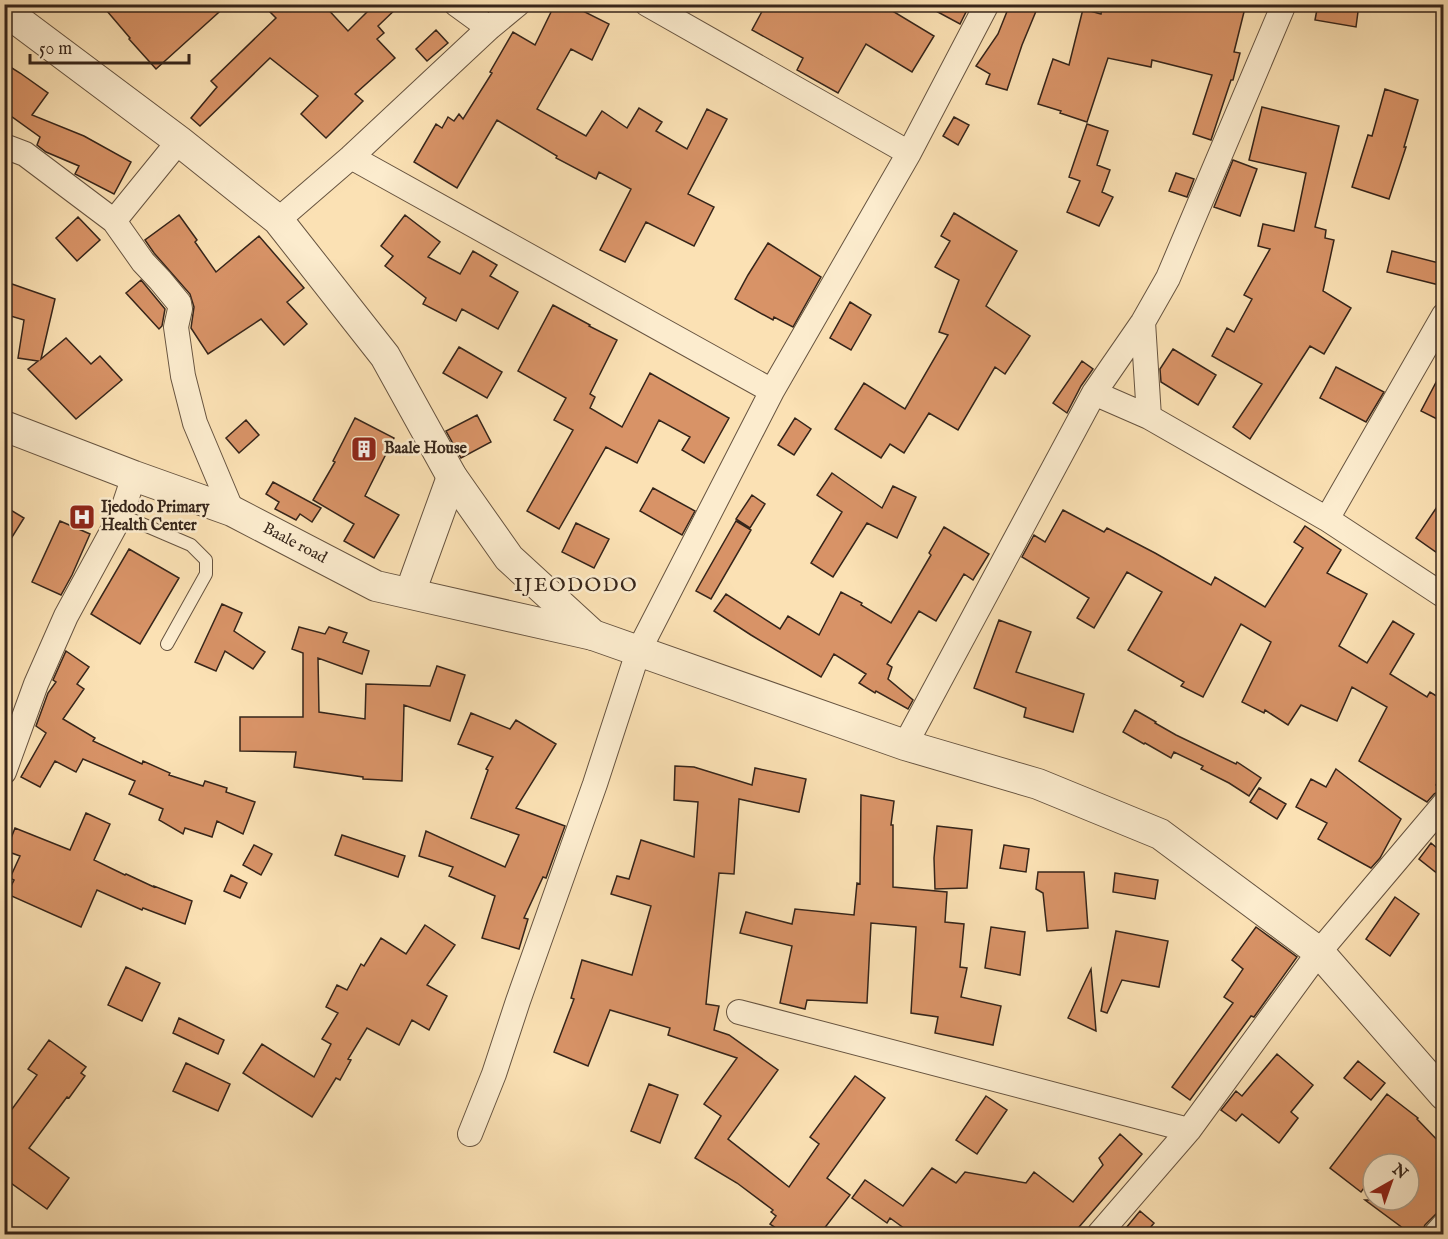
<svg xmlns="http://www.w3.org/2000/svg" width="1448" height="1239" font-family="'IM FELL English',serif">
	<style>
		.building { fill: #d89367; stroke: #36251a; stroke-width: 1.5 }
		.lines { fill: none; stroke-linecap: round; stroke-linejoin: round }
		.service-casing { stroke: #675440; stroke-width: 14 }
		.minor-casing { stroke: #675440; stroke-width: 26 }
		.tertiary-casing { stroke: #675440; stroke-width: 32 }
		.service { stroke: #fcecce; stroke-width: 12 }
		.minor { stroke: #fcecce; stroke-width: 24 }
		.tertiary { stroke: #fcecce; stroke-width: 30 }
		.labels { text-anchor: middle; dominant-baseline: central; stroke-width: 5; stroke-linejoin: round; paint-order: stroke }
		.poi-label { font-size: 16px; font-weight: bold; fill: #36251a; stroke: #fcecce; text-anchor: start }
		.street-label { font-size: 16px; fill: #36251a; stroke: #fcecce }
		.quarter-label { font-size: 20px; letter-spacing: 1.5px; fill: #36251a; stroke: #fcecce }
	</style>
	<rect width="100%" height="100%" fill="#fbe1b4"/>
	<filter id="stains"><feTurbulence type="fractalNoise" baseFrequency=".00333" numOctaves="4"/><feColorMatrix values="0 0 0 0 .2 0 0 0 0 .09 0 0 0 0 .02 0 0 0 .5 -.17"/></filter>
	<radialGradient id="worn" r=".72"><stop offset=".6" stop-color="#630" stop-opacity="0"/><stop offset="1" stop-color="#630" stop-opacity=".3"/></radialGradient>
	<path class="building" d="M101 4H228L156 69 129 39 130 38Z
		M262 4H323L348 31 375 4H401L378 26 384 33 377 39 395 58 355 94 363 101 326 138 301 114 318 96 270 58 200 126 191 118 217 87 211 81 276 18Z
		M555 4H569L609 24 592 60 571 49 537 109 586 136 602 111 627 128 639 108 662 122 656 131 687 149 707 109 727 119 688 194 714 207 694 246 646 222 625 262 600 250 631 189 599 172 596 179 556 158 557 156 497 120 457 188 414 162 436 124 442 128 448 117 454 121 459 114 463 119 492 73 490 72 513 32 535 45Z
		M766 4H881L934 36 912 72 866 44 838 93 797 70 803 58 752 30Z
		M923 4H970L960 24Z
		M1010 4H1039L1022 45 1007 90 986 84 990 74 976 66 998 34Z
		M1103 4H1232L1245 8 1234 52 1240 53 1233 80H1231L1211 140 1193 134 1212 75 1152 60 1151 67 1108 58 1087 122 1060 113 1061 111 1038 104 1053 59 1069 65 1083 9 1101 14Z
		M1318 4H1359L1356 27 1315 20Z
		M436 30 448 43 427 61 416 49Z
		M4 63 20 73 48 93 32 115 84 136 131 162 114 194 75 174 79 166 46 152 37 145 40 137 4 111Z
		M1385 89 1418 100 1404 147H1406L1389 199 1352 187 1368 135 1372 136Z
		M1262 107 1339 126 1315 227 1326 230 1325 238 1334 240 1323 291 1351 308 1324 354 1310 346 1250 439 1233 427 1262 384 1212 356 1227 328 1234 332 1252 299 1244 295 1270 249 1258 246 1263 224 1294 231 1306 173 1249 160Z
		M954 117 969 125 958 145 943 136Z
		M1087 124 1108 131 1097 165 1110 170 1102 192 1113 197 1099 226 1067 212 1080 181 1069 177Z
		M1233 160 1257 169 1240 216 1214 207Z
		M1176 173 1194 179 1187 197 1169 191Z
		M954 213 1017 251 986 306 1030 336 1005 374 995 367 958 430 929 413 904 453 890 444 881 458 835 429 864 383 905 409 948 335 939 332 959 280 935 267 950 241 941 236Z
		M179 215 197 240 195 242 216 272 259 236 304 288 287 302 307 324 284 345 261 319 208 354 191 328 194 307 190 294 154 253 145 240Z
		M405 215 440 242 428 257 460 274 473 251 497 265 490 276 518 292 498 329 462 309 456 321 423 304 426 298 385 266 393 256 381 246Z
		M78 217 100 240 77 261 56 238Z
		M768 243 821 277 793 327 774 317 773 320 735 299 748 275Z
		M1392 251 1443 264V286L1387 272Z
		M141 280 165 309 162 326 159 329 126 293Z
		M12 284 55 299 41 359 66 338 91 364 100 356 122 380 76 419 28 369 38 361 18 358 24 320 4 314V303Z
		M850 302 871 315 851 350 830 338Z
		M553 305 590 325 589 326 617 340 590 394 595 397 590 408 622 427 650 373 729 418 704 463 682 450 690 437 659 420 637 463 606 447 559 529 527 511 573 430 554 420 566 398 518 371Z
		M459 347 502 372 487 398 443 373Z
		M1173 349 1216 375 1198 405 1161 382 1160 369Z
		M1082 361 1093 369 1081 386 1067 413 1053 403Z
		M1336 367 1384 392 1366 422 1320 398Z
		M1443 369V422L1421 411Z
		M477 415 491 442 461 458 446 431Z
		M355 418 394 438 365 496 399 515 374 558 344 541 354 524 313 500 335 462 333 461Z
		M795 418 811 429 794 455 778 445Z
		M246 420 259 435 239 453 226 438Z
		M832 473 882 508 893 486 916 497 897 538 867 523 833 577 811 563 842 512 817 495Z
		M273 482 321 508 312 522 300 514 296 520 275 509 279 502 266 494Z
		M653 488 695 511 682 535 640 511Z
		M752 495 765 504 750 528 736 519Z
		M1443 498V557L1416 538Z
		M4 506 24 518 4 550Z
		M1063 510 1104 532 1107 528 1155 553 1211 585 1215 577 1265 607 1303 548 1294 542 1305 526 1341 550 1327 573 1367 594 1339 646 1367 663 1393 621 1414 634 1390 674 1427 697 1430 692 1443 700V771L1436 785 1443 789V790L1439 791 1434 794 1427 802 1359 761 1387 707 1352 687 1337 721 1301 705 1288 725 1265 710 1264 713 1242 702 1271 642 1241 624 1203 697 1181 686 1184 682 1128 650 1162 592 1127 572 1094 628 1077 618 1089 598 1022 557 1034 535 1045 542Z
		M60 521 90 534 72 575 61 595 32 582Z
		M736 521 751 530 711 599 696 591Z
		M576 523 609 539 594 568 562 552Z
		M944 527 989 554 973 580 964 574 936 621 919 611 887 664 892 667 888 679 913 700 908 709 876 691 875 693 859 683 866 674 834 654 821 677 751 635 714 611 726 594 780 629 788 616 819 635 841 592 862 603 861 605 891 623 931 555 929 553Z
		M129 549 179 578 140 644 91 614Z
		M222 604 242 613 234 631 265 652 253 669 225 651 216 671 195 662Z
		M999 620 1031 632 1016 672 1084 694 1073 732 1024 717 1026 708 974 688Z
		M299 627 325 634 329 627 347 633 343 642 369 651 362 674 318 658 319 712 365 719 366 684 430 686 437 666 465 675 450 721 404 705 402 781 363 779V777L294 767 296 752 240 751V717H303V653L292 649Z
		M66 651 89 667 77 684 84 689 63 719 95 738 93 741 142 764 143 761 170 773 169 775 203 786 205 781 227 788 226 792 255 802 243 834 217 821 212 837 185 828 183 834 159 820 163 809 129 794 135 781 83 759 76 772 55 761 40 787 21 777 46 733 36 726 48 693 56 682 53 680Z
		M1135 710 1156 722 1155 723 1176 735 1236 764 1237 762 1261 778 1249 796 1229 783 1201 769 1203 766 1174 752 1171 758 1145 743 1144 744 1123 732Z
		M471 713 510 729 516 720 556 744 516 808 565 826 546 878 543 877 524 918 528 919 519 949 482 938 495 896 449 876 453 867 419 856 426 831 505 867 519 835 471 818 488 770 486 769 493 757 458 744Z
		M675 766 694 767 752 785 755 768 806 779 799 812 739 799 734 874 719 873 706 1004 719 1006 714 1030 729 1035 778 1070 728 1139 789 1187 819 1144 810 1137 855 1076 885 1098 827 1178 850 1195 820 1234H785L770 1224 776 1216 771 1212 773 1210 737 1183 695 1158 721 1116 704 1104 737 1058 668 1035 670 1028 610 1010 588 1066 554 1052 574 999 571 998 582 960 632 975 651 906 611 894 617 876 629 879 641 840 694 857 698 802 674 800Z
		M1336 769 1401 819 1380 858 1371 868 1318 839 1327 823 1296 807 1311 779 1326 787Z
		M1259 788 1286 804 1277 819 1250 802Z
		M861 795 894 801 891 825H893V887L947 892 945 922 964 924 960 967 967 968 961 997 1001 1006 993 1045 935 1033 938 1017 911 1013 916 927 871 923 867 1003 807 1000 805 1009 780 1003 792 946 740 933 746 912 792 924 795 909 854 915 857 883 860 884Z
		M86 813 110 824 94 860 125 875 126 874 154 887V886L192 901 185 924 143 908 142 910 97 890 81 927 7 894 14 880 10 878 20 856 6 851 15 828 70 850Z
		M937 826 972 830 967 888 935 889 934 858Z
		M342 835 405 856 398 877 335 855Z
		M1431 843 1443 853V878L1419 859Z
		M254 845 272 854 261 875 243 865Z
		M1004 845 1029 849 1026 872 1000 868Z
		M1038 872H1084L1088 928 1047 931 1043 893 1036 889Z
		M1115 873 1158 880 1155 899 1113 892Z
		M231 875 247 883 240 898 224 891Z
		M1395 897 1419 914 1390 956 1366 939Z
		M425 925 455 945 427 985 447 996 429 1030 412 1020 399 1045 367 1028 348 1059 351 1060 340 1080 336 1078 312 1117 243 1073 262 1044 314 1077 331 1044 322 1039 338 1013 326 1007 337 985 347 990 361 964 364 966 381 938 406 954Z
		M991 927 1025 932 1020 975 985 968Z
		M1256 927 1297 957 1254 1017 1251 1016 1190 1100 1172 1087 1233 1003 1224 997 1243 969 1232 960Z
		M1116 931 1168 941 1159 987 1122 980 1107 1013 1101 1011Z
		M126 967 160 983 142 1021 108 1005Z
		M1091 969 1096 1031 1068 1018Z
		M179 1018 224 1040 218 1054 173 1033Z
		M49 1040 86 1067 81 1073 85 1076 69 1098 67 1097 29 1148 69 1178 47 1209 4 1178V1120L37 1075 28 1069Z
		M1277 1054 1313 1085 1291 1112 1298 1118 1279 1143 1242 1114 1236 1121 1221 1110 1236 1091 1242 1096Z
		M1358 1061 1385 1083 1371 1100 1344 1078Z
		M186 1063 230 1084 218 1111 173 1091Z
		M649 1084 678 1095 660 1143 631 1131Z
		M1387 1094 1418 1118 1417 1119 1443 1146V1207L1425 1225 1422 1231V1234H1411L1365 1200H1409V1164H1373V1176L1361 1192 1330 1168Z
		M986 1096 1007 1110 977 1154 956 1140Z
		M1120 1134 1142 1154 1073 1234H912L890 1218 887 1223 852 1198 865 1180 903 1206 932 1168 956 1183 965 1172 1026 1183 1034 1172 1073 1202 1103 1165 1099 1158Z
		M1140 1211 1154 1223 1145 1234H1121Z"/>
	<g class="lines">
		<defs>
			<path id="service" d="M121 515 191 545 206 560V574L167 644"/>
			<path id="minor" d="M456 4 489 28
				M647 4 909 153
				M4 146 25 154 114 221 143 262 160 280 179 303 180 309 176 327 183 376 195 423 232 511
				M351 157 772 391
				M278 220 351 157 489 28 518 4
				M114 221 179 141
				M1143 322 1149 417
				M1094 393 1149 417 1327 519 1444 596
				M1327 519 1444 315
				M905 745 1094 393 1143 322 1168 278 1284 4
				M4 772 36 684 66 616 121 515 134 476
				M739 1012 1189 1130
				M470 1134 494 1074 518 1001 595 784 638 652 772 391 909 153 987 4
				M1099 1234 1189 1130 1319 952 1444 804
				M1436 1234 1444 1225"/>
			<g id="tertiary">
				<path d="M4 10 179 141 278 220 385 356 452 477 509 558 593 635 905 745 1038 784 1160 834 1319 952 1444 1095"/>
				<path id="s1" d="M4 426 134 476 232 511 376 586 593 635"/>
				<path d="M410 593 452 477"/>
			</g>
		</defs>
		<use href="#service" class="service-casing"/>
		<use href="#minor" class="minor-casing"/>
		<use href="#tertiary" class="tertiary-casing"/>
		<use href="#service" class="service"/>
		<use href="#minor" class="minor"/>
		<use href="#tertiary" class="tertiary"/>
	</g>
	<defs>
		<symbol id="building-square" viewBox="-11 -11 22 22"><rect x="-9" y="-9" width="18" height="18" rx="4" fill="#8f2418" stroke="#fcecce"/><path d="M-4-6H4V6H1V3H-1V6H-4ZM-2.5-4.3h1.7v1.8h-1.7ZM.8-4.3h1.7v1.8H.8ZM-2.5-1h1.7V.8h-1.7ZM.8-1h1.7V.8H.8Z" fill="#fff"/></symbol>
		<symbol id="hospital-square" viewBox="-11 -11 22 22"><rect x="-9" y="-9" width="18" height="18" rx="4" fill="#8f2418" stroke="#fcecce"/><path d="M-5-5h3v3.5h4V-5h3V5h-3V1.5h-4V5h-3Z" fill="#fff"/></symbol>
	</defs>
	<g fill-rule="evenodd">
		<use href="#building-square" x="349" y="434" width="30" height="30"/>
		<use href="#hospital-square" x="67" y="502" width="30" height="30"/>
	</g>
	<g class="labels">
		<g class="poi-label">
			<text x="384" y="449">Baale House</text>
			<text x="101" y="508">Ijedodo Primary<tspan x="101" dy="18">Health Center</tspan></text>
		</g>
		<g class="street-label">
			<text stroke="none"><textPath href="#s1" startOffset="314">Baale road</textPath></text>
		</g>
		<g class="quarter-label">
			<text x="576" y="585">IJEODODO</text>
		</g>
	</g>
	<rect width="1448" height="1239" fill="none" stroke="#fbe1b4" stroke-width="24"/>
	<rect x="6" y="6" width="1436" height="1227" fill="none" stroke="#36251a" stroke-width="3"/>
	<rect x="12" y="12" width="1424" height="1215" fill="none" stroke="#36251a" stroke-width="1.5"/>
	<g transform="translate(1391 1182) rotate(40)"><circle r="28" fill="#fcecce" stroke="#ad9c86" stroke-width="1.5"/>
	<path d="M0-4.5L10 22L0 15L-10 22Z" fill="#8f2418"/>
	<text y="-9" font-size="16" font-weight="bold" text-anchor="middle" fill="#36251a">N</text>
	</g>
	<path d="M30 54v9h159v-9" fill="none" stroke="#36251a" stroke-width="3"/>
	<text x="39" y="54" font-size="18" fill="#36251a" stroke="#fcecce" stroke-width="4.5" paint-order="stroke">50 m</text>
	<rect width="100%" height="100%" filter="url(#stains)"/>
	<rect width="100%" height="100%" fill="url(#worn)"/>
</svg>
